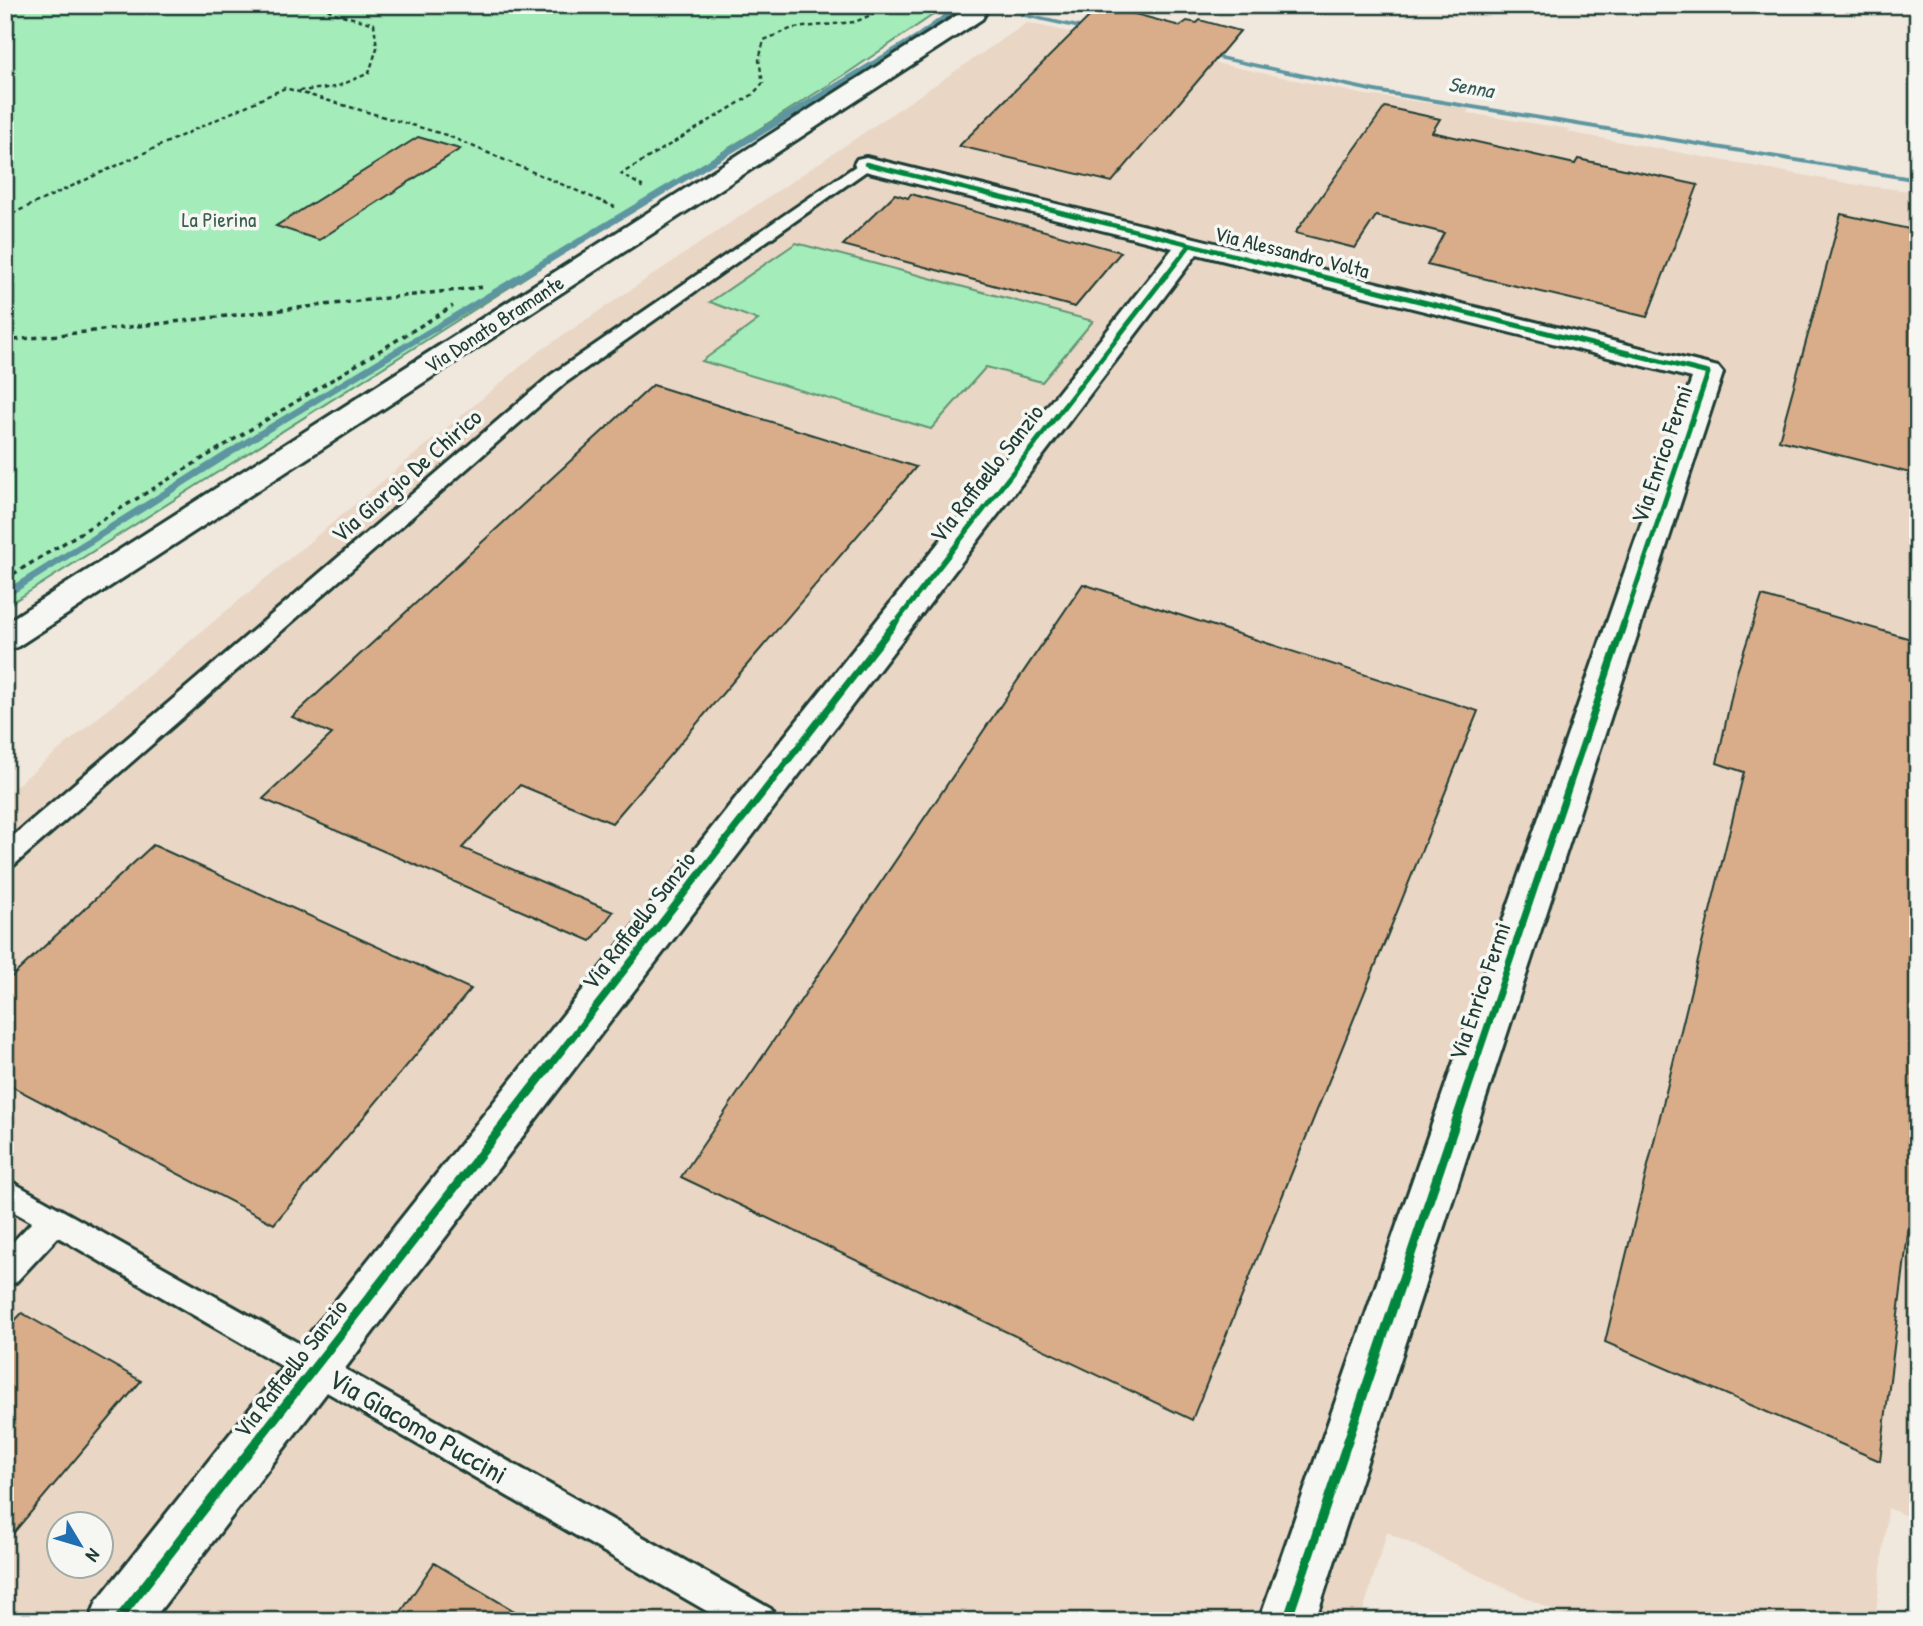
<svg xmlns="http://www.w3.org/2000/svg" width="1923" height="1626" font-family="'Patrick Hand',sans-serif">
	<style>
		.built { fill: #e9d6c4; fill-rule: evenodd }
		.green { fill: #a4ecb9; stroke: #629476; stroke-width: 2 }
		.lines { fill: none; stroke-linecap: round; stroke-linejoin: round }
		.stream { fill: #5d96a0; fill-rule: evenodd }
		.building { fill: #d9ad8a; stroke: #1f3d34; stroke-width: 2 }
		.service-casing { stroke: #1f3d34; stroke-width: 6 }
		.minor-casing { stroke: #1f3d34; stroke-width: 6 }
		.path-far1 { stroke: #1f3d34; stroke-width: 2.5; stroke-dasharray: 4.5 3.5; stroke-linecap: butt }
		.path { stroke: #1f3d34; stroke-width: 3.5; stroke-dasharray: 5 4.5; stroke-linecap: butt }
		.service { fill: #f6f6f2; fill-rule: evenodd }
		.minor { fill: #f6f6f2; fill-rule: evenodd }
		.cycleway-far3-casing { stroke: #f6f6f2; stroke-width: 7 }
		.cycleway-far2-casing { stroke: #f6f6f2; stroke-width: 9 }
		.cycleway-far1-casing { stroke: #f6f6f2; stroke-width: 11 }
		.cycleway-casing { stroke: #f6f6f2; stroke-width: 13 }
		.cycleway-far3 { stroke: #00873e; stroke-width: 4.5 }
		.cycleway-far2 { stroke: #00873e; stroke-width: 5 }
		.cycleway-far1 { stroke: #00873e; stroke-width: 7 }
		.cycleway { stroke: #00873e; stroke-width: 9 }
		.labels { text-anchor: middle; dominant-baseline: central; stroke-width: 7; stroke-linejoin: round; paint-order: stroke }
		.far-water-label { font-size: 21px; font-style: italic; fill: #345b58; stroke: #f6f6f2 }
		.far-park-label { font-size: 21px; fill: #3a604f; stroke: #f6f6f2 }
		.far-street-label { font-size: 21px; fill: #1f3d34; stroke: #f6f6f2 }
		.street-label { font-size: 24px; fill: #1f3d34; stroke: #f6f6f2 }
		.near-street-label { font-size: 28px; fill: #1f3d34; stroke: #f6f6f2 }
	</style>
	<rect width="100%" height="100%" fill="#f0e7dd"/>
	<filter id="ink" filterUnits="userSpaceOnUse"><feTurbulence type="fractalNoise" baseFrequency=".0143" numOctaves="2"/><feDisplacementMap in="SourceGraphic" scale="14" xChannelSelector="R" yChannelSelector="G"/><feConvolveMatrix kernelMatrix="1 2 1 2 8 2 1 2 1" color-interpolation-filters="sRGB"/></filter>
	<g filter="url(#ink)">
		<path class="built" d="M1027 23 1366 95 1469 108 1467 113 1569 129 1567 132 1851 184 1918 192V1521L1888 1508 1875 1621H1576L1387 1532 1360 1621H5V795L537 353ZM60 1524H102V1566H60Z"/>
		<path class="green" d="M5 5H944L943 8 849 72 5 607Z
			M796 243 1093 321 1042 382 986 367 931 429 702 361 758 320 710 302Z"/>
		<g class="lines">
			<path class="stream" d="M950 5H957L954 13 923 38 261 437 5 599V590L255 433 917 34 949 11Z
				M1022 13 1093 28 1097 30 1093 32 1020 16V14Z
				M1201 52 1375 89 1918 178V182L1375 93 1204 56 1200 54Z"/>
		</g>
		<path class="building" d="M1101 5 1180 26 1187 21 1197 23 1200 20 1240 31 1112 182 959 146Z
			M1385 107 1440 119 1432 132 1575 164 1578 159 1698 185 1647 317 1427 265 1444 233 1376 216 1355 248 1295 233Z
			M418 137 460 149 319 240 276 226Z
			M895 194 908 198 911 194 1121 252 1075 307 843 245Z
			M1841 214 1918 231V475L1779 440Z
			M653 385 916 467 612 823 520 785 462 848 613 912 591 941 263 799 332 734 292 717Z
			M1083 584 1478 711 1192 1420 681 1177Z
			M1762 596 1918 641V1152L1880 1461 1605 1342 1744 772 1717 763 1736 675Z
			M153 845 471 989 274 1224 5 1083V983Z
			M22 1313 141 1381 5 1543V1331Z
			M434 1563 531 1621H395Z"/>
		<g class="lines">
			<defs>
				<path id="service" d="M866 159 874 164 872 167 565 383 14 865 5 868V843L551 375Z
					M5 1178 771 1609 777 1621H724L58 1237 16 1282 5 1286V1250L32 1222 5 1207Z"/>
				<path id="minor" d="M968 5H990L982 19 17 647 5 651V623L965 10Z
					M866 157 1718 367 1723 373 1315 1621H1259L1692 378 1197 254 152 1621H89L97 1601 1173 248 857 169 854 164 857 159Z"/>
			</defs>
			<use href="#service" class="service-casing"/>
			<use href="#minor" class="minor-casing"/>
			<path class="path-far1" d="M299 91 336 87 369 73 377 48 374 24 335 13 319 5
				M641 188 642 186 621 174 752 95 763 83 759 60 764 40 793 28 855 22 873 14 867 5
				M5 217 285 88 446 135 615 207"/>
			<path class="path" d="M5 341 484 287
				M5 579 453 306"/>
			<use href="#service" class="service"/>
			<use href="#minor" class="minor"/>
			<defs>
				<path id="cycleway-far3" d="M866 164 1318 276
					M1166 276 1190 245"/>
				<path id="cycleway-far2" d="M1311 274 1708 373 1623 625
					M894 625 1167 274"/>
				<path id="cycleway-far1" d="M549 1067 895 623
					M1474 1067 1624 623"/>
				<path id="cycleway" d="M117 1621 550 1065
					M1287 1621 1475 1065"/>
			</defs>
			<use href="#cycleway-far3" class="cycleway-far3-casing"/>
			<use href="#cycleway-far2" class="cycleway-far2-casing"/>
			<use href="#cycleway-far1" class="cycleway-far1-casing"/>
			<use href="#cycleway" class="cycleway-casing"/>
			<use href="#cycleway-far3" class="cycleway-far3"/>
			<use href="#cycleway-far2" class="cycleway-far2"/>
			<use href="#cycleway-far1" class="cycleway-far1"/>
			<use href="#cycleway" class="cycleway"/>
		</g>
	</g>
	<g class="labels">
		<g class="far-water-label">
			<text transform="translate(1471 87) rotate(9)">Senna</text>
		</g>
		<g class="far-park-label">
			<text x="219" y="219">La Pierina</text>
		</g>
		<g class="far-street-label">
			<text transform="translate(1292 252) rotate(14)">Via Alessandro Volta</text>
			<text transform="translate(494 324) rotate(-33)">Via Donato Bramante</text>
		</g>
		<g class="street-label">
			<text transform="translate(1661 454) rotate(-71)">Via Enrico Fermi</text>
			<text transform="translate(986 473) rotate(-52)">Via Raffaello Sanzio</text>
			<text transform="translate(406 475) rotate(-41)">Via Giorgio De Chirico</text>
			<text transform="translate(638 920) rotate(-52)">Via Raffaello Sanzio</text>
			<text transform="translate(1479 991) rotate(-71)">Via Enrico Fermi</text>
			<text transform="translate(290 1368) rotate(-52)">Via Raffaello Sanzio</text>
		</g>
		<g class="near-street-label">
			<text transform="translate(418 1426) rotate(30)">Via Giacomo Puccini</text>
		</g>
	</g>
	<rect width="1923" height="1626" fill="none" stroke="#f6f6f2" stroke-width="28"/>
	<rect x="14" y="14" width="1895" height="1598" fill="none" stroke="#1f3d34" stroke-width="2.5" filter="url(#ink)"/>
	<g transform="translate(80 1545) rotate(128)"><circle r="33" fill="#f6f6f2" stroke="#a0aca6" stroke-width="2"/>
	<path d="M0-5L12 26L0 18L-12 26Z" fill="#1f6fb2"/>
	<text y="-10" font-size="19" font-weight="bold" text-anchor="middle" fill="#1f3d34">N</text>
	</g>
</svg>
